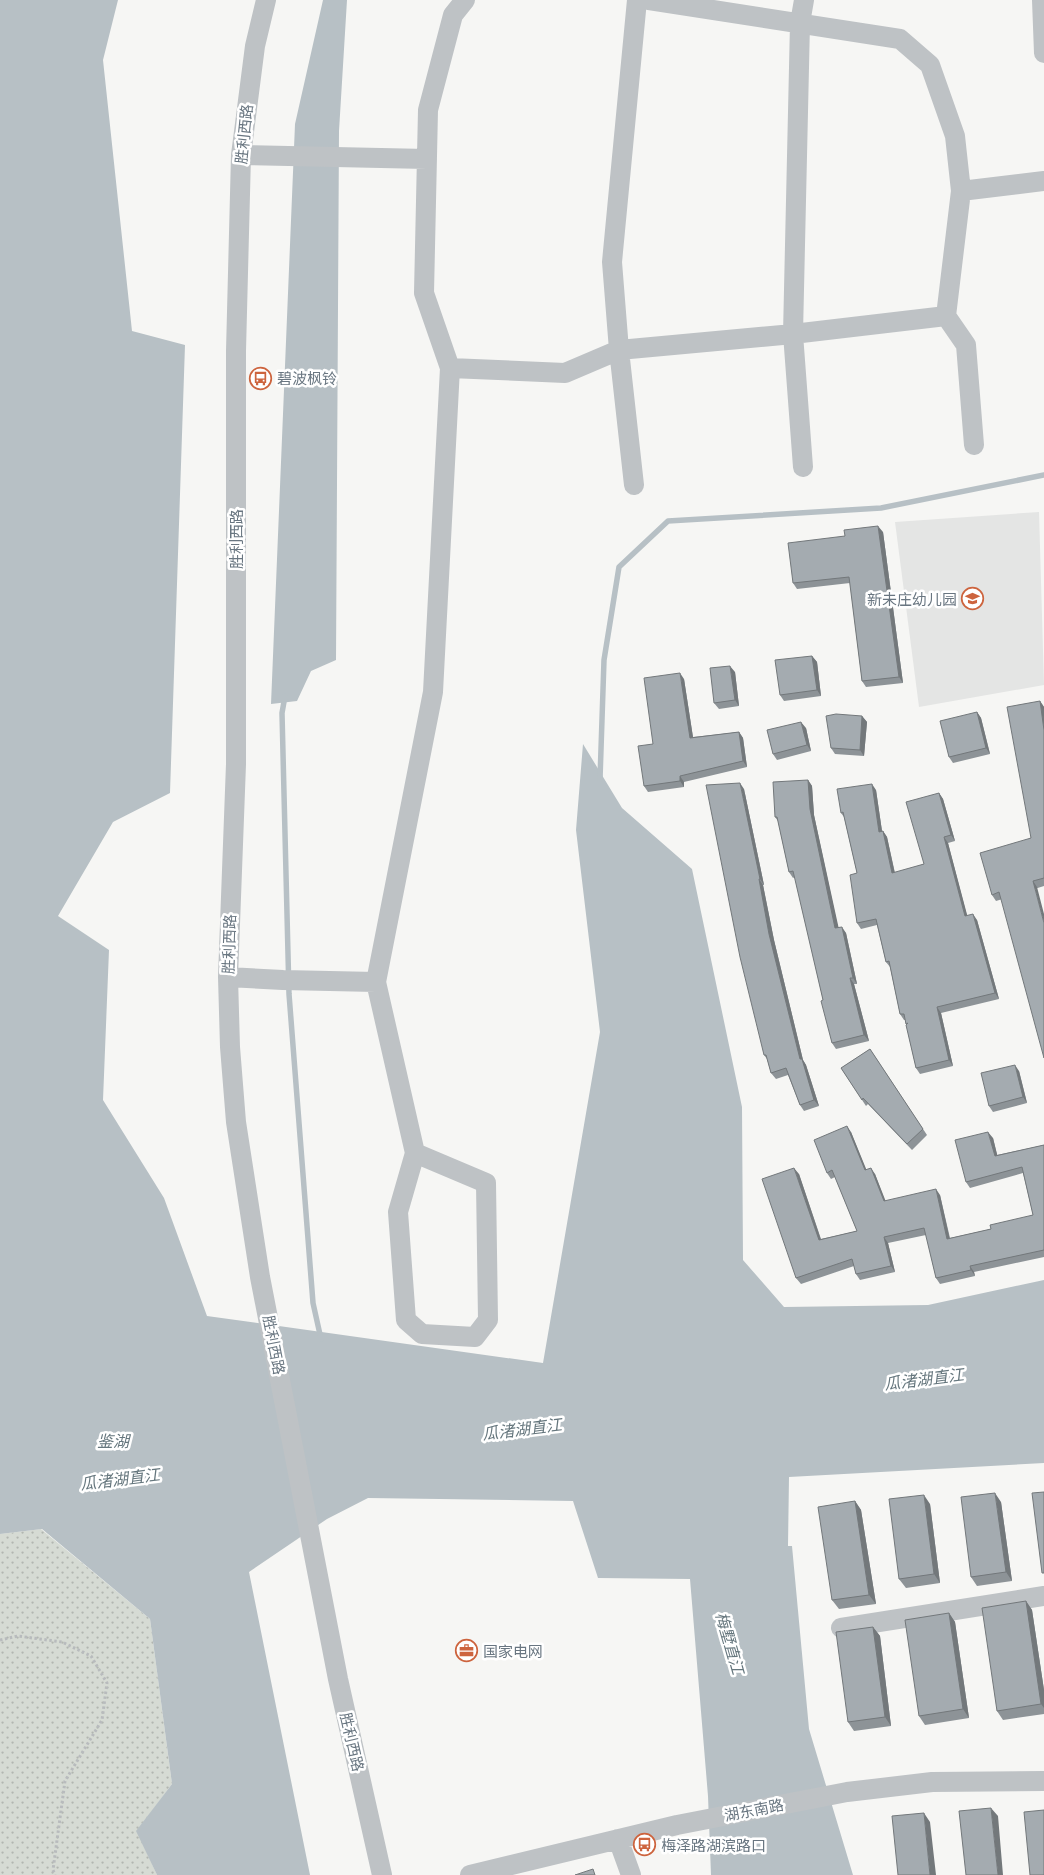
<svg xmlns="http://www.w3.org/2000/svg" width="1044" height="1875" font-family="'PT Sans','Noto Sans SC',sans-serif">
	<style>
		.built { fill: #e4e5e4 }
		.park { fill: url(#park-dots) }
		.water { fill: #b7c0c5 }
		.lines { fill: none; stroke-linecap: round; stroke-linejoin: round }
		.stream { stroke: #b7c0c5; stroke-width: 5.5 }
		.path { stroke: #b8bbbd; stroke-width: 3; stroke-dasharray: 2.5 2.5; stroke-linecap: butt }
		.minor { stroke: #bec2c5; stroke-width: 20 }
		.wall { fill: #8d9397 }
		.shaded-wall { fill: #73787b }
		.building { fill: #a4abb0; stroke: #73787b }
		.labels { text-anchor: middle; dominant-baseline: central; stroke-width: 5; stroke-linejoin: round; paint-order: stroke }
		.street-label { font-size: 15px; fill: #697681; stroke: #fff }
		.poi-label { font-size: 15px; fill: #697681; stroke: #fff; text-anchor: start }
		.water-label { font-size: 16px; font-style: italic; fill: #65767d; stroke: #fff }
	</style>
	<defs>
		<pattern id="park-dots" width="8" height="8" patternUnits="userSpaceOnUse" patternTransform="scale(1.25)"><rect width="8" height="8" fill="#d6dbd4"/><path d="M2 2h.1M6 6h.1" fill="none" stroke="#b2b6b1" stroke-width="1.8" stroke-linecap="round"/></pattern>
	</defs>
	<rect width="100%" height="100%" fill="#f6f6f4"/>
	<path class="built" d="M1039 512 1044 685 919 707 895 522Z"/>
	<path class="park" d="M41 1529 150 1619 172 1784 137 1831 157 1875H0V1534Z"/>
	<path class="water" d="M0 0H118L103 60 132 331 185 345 170 793 113 822 58 916 109 950 103 1100 164 1198 207 1316 543 1363 600 1032 576 830 583 744 622 808 692 869 742 1107 743 1260 784 1307 928 1305 1044 1280V1463L789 1477 788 1546H792L809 1729 853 1875H711L708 1796 690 1579 598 1578 573 1501 368 1498 327 1519 249 1572 310 1875H157L136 1831 172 1784 150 1619 42 1529 0 1534Z
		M323 0H347L339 131 336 660 311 671 297 701 271 704 295 124Z"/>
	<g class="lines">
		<path class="stream" d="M285 696 282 713 289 994 313 1303 321 1339
			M600 779 604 660 619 567 668 521 881 508 1044 475"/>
		<path class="path" d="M0 1640 18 1636 62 1642 91 1656 107 1683 102 1720 65 1781 53 1870 55 1875"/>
		<path class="minor" d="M266 0 255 46 241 155 236 351V764L228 977 230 1047 236 1122 260 1277 338 1679 382 1875
			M465 0 453 15 428 110 424 293 450 368 565 373 619 350 793 334 946 316 961 191 955 136 930 65 900 39 649 0
			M1042 0 1044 53
			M241 155 427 159
			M961 191 1044 181
			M946 316 966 345 974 445
			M803 467 793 334 800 23 804 0
			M634 485 619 350 612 262 637 0
			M228 977 283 980 376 982
			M415 1153 486 1183 488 1320 475 1337 422 1334 406 1320 398 1212 415 1153 376 982 433 692 450 368
			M841 1628 1044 1596
			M618 1839 631 1875
			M470 1875 677 1825 847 1792 932 1782 1044 1781"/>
	</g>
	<path class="wall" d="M883 532 903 683 866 687 862 681 850 583 797 589 793 583 845 536Z
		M812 656 817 662 821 696 784 701 780 695Z
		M735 672 739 706 719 709 714 703Z
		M684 679 693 737 739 732 743 738 747 767 684 782V787L648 792 644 786 653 744Z
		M1040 701 1044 707V886L996 901 992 895 1031 838Z
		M977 712 981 718 990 754 953 763 949 757Z
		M862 716 867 722 864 756 835 754 831 748Z
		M806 728 811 751 777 760 773 754Z
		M808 780 812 786 814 815 838 928 846 933 857 984H854L869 1041 836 1049 832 1043 823 1000 795 877 793 878 789 872 778 821 775 817Z
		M744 789 764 885H763L774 940 803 1060 806 1065 819 1106 804 1111 800 1105 788 1075 776 1079 771 1073 767 1059 764 1055Z
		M876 790 882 831H883L887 837 895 873 924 864 939 793 943 799 955 841 948 843 967 916 977 920 999 999 941 1013 953 1066 920 1074 916 1068 905 1020H904L900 1014 890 967 886 962 877 925 861 929 857 923V873L844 817 841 813Z
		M870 1049 927 1135 912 1150 868 1104 866 1106 841 1068Z
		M1019 1071 1027 1103 993 1112 989 1106Z
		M851 1132 866 1170 875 1174 885 1201 940 1195 950 1238 991 1229 1033 1215 1023 1173 970 1188 966 1182 993 1138 997 1155 1044 1145V1257L974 1272 975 1276 940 1284 936 1278 926 1235 888 1243 895 1272 860 1280 856 1274 854 1266 801 1284 796 1278 799 1174 821 1239 857 1231 835 1177 831 1179 827 1173Z
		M855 1501 861 1510 876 1604 839 1609 832 1600Z
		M1001 1502 1012 1581 977 1586 971 1577Z
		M930 1504 940 1583 906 1588 899 1579Z
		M1026 1601 1032 1610 1044 1690V1714L1003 1720 997 1711Z
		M949 1613 955 1622 969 1718 925 1725 919 1716Z
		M873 1627 880 1636 891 1726 854 1731 848 1722Z"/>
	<path class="shaded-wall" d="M878 526 883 532 903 683 899 677Z
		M812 656 817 662 821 696 817 690Z
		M730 666 735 672 739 706 735 700Z
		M680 673 684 679 694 744 690 738Z
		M1040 701 1044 707V730Z
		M977 712 981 718 990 754 986 748Z
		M862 716 867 722 864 756 860 750Z
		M801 722 806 728 811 751 807 745Z
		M739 732 743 738 747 767 743 761Z
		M680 776 684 782V787L680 781Z
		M808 780 812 786 814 815 840 934 835 928 810 809Z
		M740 783 744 789 764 885 760 879Z
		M872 784 876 790 883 838 879 832Z
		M939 793 943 799 955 841 951 835Z
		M883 831 887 837 896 879 892 873Z
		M944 837 948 843 969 922 965 916Z
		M759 879 763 885 774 940 803 1060 806 1065 819 1106 814 1100 800 1059 769 934Z
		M1033 881 1037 887 1044 914V923Z
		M973 914 977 920 999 999 995 993Z
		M842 927 846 933 857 984 853 978Z
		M850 978 854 984 869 1041 864 1035Z
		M937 1007 941 1013 953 1066 949 1060Z
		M1015 1065 1019 1071 1027 1103 1023 1097Z
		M847 1126 851 1132 869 1176 865 1170Z
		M988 1132 993 1138 999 1162 995 1156Z
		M794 1168 799 1174 823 1246 819 1240Z
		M871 1168 875 1174 888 1207 884 1201Z
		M936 1189 940 1195 951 1245 947 1239Z
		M884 1237 888 1243 895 1272 891 1266Z
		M970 1266 974 1272 975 1276 971 1270Z
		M995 1493 1001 1502 1012 1581 1006 1572Z
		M924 1495 930 1504 940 1583 934 1574Z
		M855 1501 861 1510 876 1604 869 1595Z
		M1026 1601 1032 1610 1044 1690V1708L1041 1704Z
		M949 1613 955 1622 969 1718 963 1709Z
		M873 1627 880 1636 891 1726 885 1717Z
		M991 1808 998 1816 1003 1875H998Z
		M924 1813 930 1822 936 1875H930Z"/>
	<path class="building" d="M878 526 899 677 862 681 849 577 793 583 788 543 845 536 844 530Z
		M812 656 817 690 780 695 775 660Z
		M730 666 735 700 714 703 710 668Z
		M680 673 690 738 739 732 743 761 680 776V781L644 786 638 746 653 744 644 678Z
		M1040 701 1044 730V878L1033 881 1044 923V1058L999 892 992 895 980 853 1031 838 1007 707Z
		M977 712 986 748 949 757 940 721Z
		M836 714 862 716 860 750 831 748 826 716Z
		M801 722 807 745 773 754 767 730Z
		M808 780 810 809 835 928 842 927 853 978H850L864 1035 832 1043 821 1001 823 1000 793 871 789 872 777 817H775L773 782Z
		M740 783 760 879H759L769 934 800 1059H802L814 1100 800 1105 786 1068 771 1073 766 1055H764L740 957 706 785Z
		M872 784 879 832 883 831 892 873 924 864 906 802 939 793 951 835 944 837 965 916 973 914 995 993 937 1007 949 1060 916 1068 906 1025 908 1023 906 1024 904 1014H900L889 961 886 962 876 919 857 923 850 875 857 873 843 812 841 813 837 789Z
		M870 1049 923 1129 907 1144 863 1098 862 1100 841 1068Z
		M1015 1065 1023 1097 989 1106 981 1073Z
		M847 1126 865 1170 871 1168 884 1201 936 1189 947 1239 991 1229 990 1225 1033 1215 1022 1167 966 1182 955 1140 988 1132 995 1156 1044 1145V1250L970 1266 971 1270 936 1278 924 1228 884 1237 891 1266 856 1274 852 1259 796 1278 762 1179 794 1168 819 1240 857 1231 832 1170 827 1173 814 1140Z
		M1044 1492V1573H1042L1032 1493Z
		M995 1493 1006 1572 971 1577 961 1497Z
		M924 1495 934 1574 899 1579 889 1499Z
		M855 1501 869 1595 832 1600 818 1507Z
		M1026 1601 1041 1704 997 1711 982 1608Z
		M949 1613 963 1709 919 1716 905 1620Z
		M873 1627 885 1717 848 1722 836 1632Z
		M991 1808 998 1875H966L959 1811Z
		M1044 1810V1875H1030L1024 1812Z
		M924 1813 930 1875H898L892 1816Z
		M593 1869 595 1875H575Z"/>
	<defs>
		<symbol id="bus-ring" viewBox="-11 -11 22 22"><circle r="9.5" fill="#fff" stroke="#cd643e" stroke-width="1.5"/><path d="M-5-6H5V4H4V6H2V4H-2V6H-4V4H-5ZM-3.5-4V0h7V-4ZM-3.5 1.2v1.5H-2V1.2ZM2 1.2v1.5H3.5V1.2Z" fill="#cd643e"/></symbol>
		<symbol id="school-ring" viewBox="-11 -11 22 22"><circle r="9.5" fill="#fff" stroke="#cd643e" stroke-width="1.5"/><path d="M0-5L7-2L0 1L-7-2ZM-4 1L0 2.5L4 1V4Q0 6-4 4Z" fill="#cd643e"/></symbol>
		<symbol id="office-ring" viewBox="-11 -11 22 22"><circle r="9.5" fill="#fff" stroke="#cd643e" stroke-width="1.5"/><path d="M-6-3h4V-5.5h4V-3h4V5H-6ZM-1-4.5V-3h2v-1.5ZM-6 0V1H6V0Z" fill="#cd643e"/></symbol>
	</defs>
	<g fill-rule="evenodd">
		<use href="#bus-ring" x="248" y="366" width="25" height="25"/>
		<use href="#school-ring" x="960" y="586" width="25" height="25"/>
		<use href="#office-ring" x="454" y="1638" width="25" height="25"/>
		<use href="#bus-ring" x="632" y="1832" width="25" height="25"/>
	</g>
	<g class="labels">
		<g class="street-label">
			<text transform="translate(244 134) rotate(-84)">胜利西路</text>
			<text transform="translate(236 539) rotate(-90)">胜利西路</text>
			<text transform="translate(229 944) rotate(-88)">胜利西路</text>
			<text transform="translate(274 1345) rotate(79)">胜利西路</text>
			<text transform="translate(352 1742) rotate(77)">胜利西路</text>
			<text transform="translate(754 1810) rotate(-11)">湖东南路</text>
		</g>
		<g class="poi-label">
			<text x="277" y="378">碧波枫铃</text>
			<text x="957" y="599" text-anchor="end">新未庄幼儿园</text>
			<text x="483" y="1651">国家电网</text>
			<text x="661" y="1845">梅泽路湖滨路口</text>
		</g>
		<g class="water-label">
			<text transform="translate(924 1379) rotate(-7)">瓜渚湖直江</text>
			<text transform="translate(522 1429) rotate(-7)">瓜渚湖直江</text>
			<text x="113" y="1441">鉴湖</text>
			<text transform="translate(120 1479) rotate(-7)">瓜渚湖直江</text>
			<text transform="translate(730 1643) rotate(74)">梅墅直江</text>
		</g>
	</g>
</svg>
